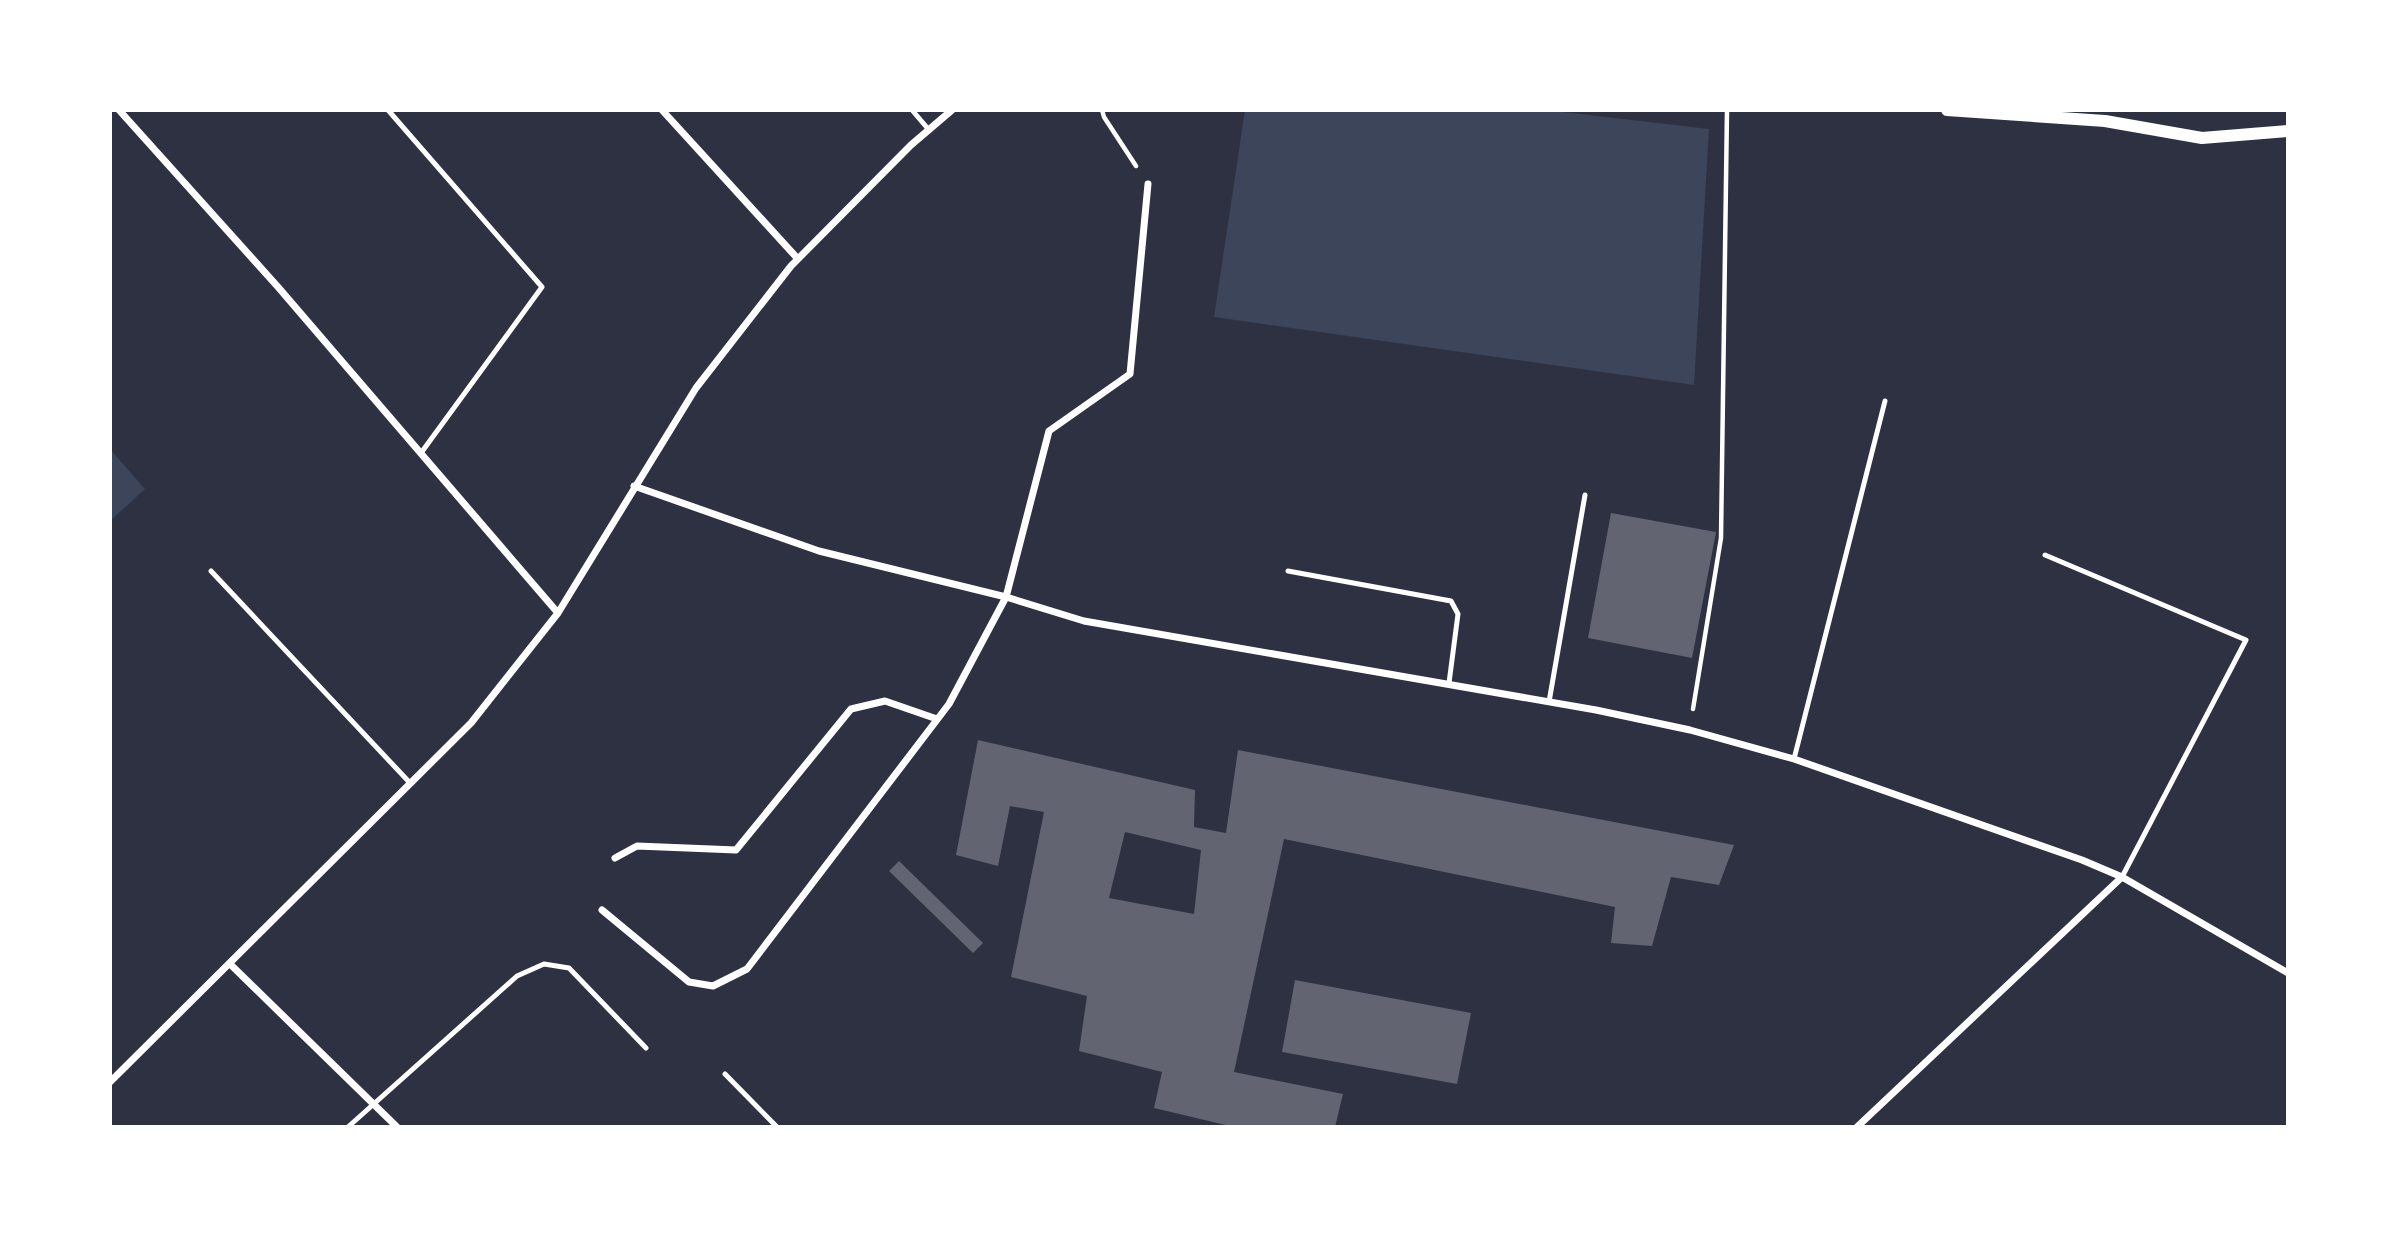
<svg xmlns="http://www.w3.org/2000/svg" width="2398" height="1237" font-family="'Playfair Display',serif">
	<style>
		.green { fill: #3c4559 }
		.building { fill: #626471; fill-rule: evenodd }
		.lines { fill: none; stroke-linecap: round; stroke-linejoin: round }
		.path { stroke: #fff; stroke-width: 4.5 }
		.service { stroke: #fff; stroke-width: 5 }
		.minor { stroke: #fff; stroke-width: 7 }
		.tertiary { stroke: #fff; stroke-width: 12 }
	</style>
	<rect width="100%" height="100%" fill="#2d3142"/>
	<path class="green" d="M1245 110H1546L1709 129 1694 385 1214 317Z
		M110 449 145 489 110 521Z"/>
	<path class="building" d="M1611 513 1716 532 1692 658 1588 638Z
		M978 740 1195 790 1194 827 1226 833 1238 750 1734 845 1719 885 1671 877 1652 946 1611 943 1615 907 1284 839 1234 1072 1343 1094 1335 1127H1234L1154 1108 1162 1072 1079 1051 1087 996 1011 977 1044 812 1010 806 998 866 956 855ZM1125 832 1201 850 1194 914 1109 898Z
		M899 861 983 943 973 953 889 871Z
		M1295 980 1471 1013 1457 1084 1282 1052Z"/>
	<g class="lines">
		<path class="path" d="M1102 110 1104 117 1136 166
			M1693 709 1721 538 1727 110"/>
		<path class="service" d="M388 110 542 287 421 453
			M912 110 929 130
			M2045 555 2246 640 2122 877
			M211 571 411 784
			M1288 571 1451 601 1458 614 1449 683
			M1549 702 1585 495
			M1794 759 1885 401
			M725 1074 777 1127
			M348 1127 517 976 544 964 569 968 646 1048"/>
		<path class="minor" d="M119 110 278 287 558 613
			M662 110 798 259
			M634 486 819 551 1006 597 1084 621 1596 710 1690 730 1794 759 2082 860 2122 877 2288 973
			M615 858 637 846 736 850 851 709 885 701 937 719
			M602 910 689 982 713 986 747 969 949 704 1006 597 1049 431 1130 374 1148 184
			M230 964 397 1127
			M110 1082 471 723 558 613 696 388 791 266 911 145 952 110
			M1857 1127 2122 877"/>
		<path class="tertiary" d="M1947 110 2105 121 2202 138 2288 131"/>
	</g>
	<rect width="2398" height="1237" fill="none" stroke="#ffffff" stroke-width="224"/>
</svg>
